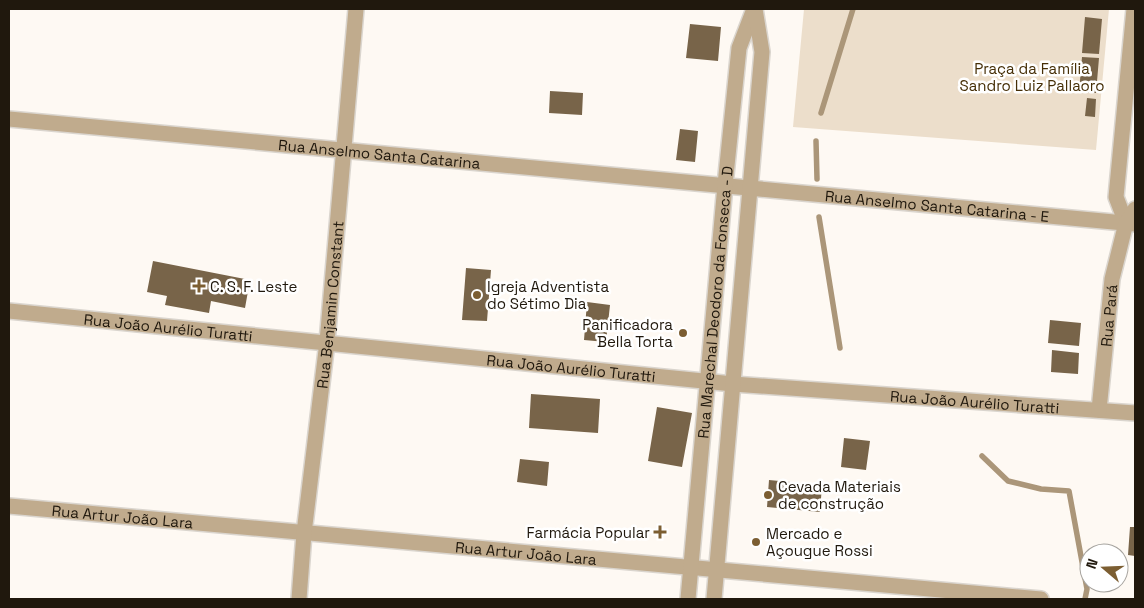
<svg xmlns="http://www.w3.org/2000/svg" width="1144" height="608" font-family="'Space Grotesk',sans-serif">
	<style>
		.green { fill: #ecdecb }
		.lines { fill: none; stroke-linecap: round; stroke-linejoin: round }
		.stream { stroke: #ab9679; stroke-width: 5.5 }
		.building { fill: #786449 }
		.minor-casing { stroke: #dad5ce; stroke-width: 18 }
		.minor { stroke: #c0ab8d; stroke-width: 15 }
		.poi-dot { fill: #7c5e32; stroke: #fff; stroke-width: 2 }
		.labels { text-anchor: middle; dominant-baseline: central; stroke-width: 5; stroke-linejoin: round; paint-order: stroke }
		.park-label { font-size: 15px; fill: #452e06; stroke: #fff }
		.street-label { font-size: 15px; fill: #20180d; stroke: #fff }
		.poi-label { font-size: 15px; fill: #20180d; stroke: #fff; text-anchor: start }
	</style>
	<rect width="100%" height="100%" fill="#fef9f3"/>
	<path class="green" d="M804 9H1109L1096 150 793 127Z"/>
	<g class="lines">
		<path class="stream" d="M821 113 853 9
			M816 141 817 179
			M819 217 840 348
			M982 456 1008 481 1041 489 1069 491 1087 589 1085 599"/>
	</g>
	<path class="building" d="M1085 17 1102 19 1099 54 1082 53Z
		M690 24 721 27 718 61 686 58Z
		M1082 57 1099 58 1096 93 1079 92Z
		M550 91 583 93 582 115 549 113Z
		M1087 98 1096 99 1095 117 1085 116Z
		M680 129 698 131 695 162 676 160Z
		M153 261 250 280 245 308 211 301 209 313 165 305 167 296 147 292Z
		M466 268 491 270 487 321 462 320Z
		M587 302 610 305 606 342 584 340Z
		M1050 320 1081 323 1079 346 1048 343Z
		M1052 350 1079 353 1078 374 1051 372Z
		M531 394 600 399 598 433 529 428Z
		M657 407 692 413 682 467 648 461Z
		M844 438 870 441 866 470 841 467Z
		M520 459 549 462 547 486 517 482Z
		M769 480 822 485 820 512 767 507Z
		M1130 527H1135V556L1128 555Z"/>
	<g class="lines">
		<defs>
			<g id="minor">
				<path id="s1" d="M9 119 1135 224"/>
				<path d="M1126 223 1116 197 1134 9"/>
				<path id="s2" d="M9 311 733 384 1135 413"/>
				<path id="s3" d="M1099 410 1112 279 1126 223 1135 209"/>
				<path id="s4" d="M9 506 1041 599"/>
				<path id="s5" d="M299 599 304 533 327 342 356 9"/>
				<path id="s6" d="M688 599 725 185 739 48 754 9"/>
				<path d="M714 599 762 52 755 9"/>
			</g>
		</defs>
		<use href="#minor" class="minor-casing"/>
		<use href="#minor" class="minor"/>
	</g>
	<g class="poi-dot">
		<path d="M196.5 278.5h5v5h5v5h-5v5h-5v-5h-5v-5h5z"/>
		<circle cx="477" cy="295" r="5"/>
		<circle cx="683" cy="333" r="5"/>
		<circle cx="768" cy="495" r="5"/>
		<path d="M657.5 524.5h5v5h5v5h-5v5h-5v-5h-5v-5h5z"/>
		<circle cx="756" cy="542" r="5"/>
	</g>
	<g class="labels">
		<g class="park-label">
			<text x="1032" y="68">Praça da Família<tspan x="1032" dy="17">Sandro Luiz Pallaoro</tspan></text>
		</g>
		<g class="street-label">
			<text stroke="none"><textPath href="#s1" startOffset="372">Rua Anselmo Santa Catarina</textPath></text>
			<text stroke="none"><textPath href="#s1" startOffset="932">Rua Anselmo Santa Catarina - E</textPath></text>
			<text stroke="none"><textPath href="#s6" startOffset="298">Rua Marechal Deodoro da Fonseca - D</textPath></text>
			<text stroke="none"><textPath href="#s5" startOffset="296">Rua Benjamin Constant</textPath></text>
			<text stroke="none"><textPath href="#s3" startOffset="95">Rua Pará</textPath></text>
			<text stroke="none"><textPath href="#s2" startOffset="160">Rua João Aurélio Turatti</textPath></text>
			<text stroke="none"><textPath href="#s2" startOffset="565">Rua João Aurélio Turatti</textPath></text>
			<text stroke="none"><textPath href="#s2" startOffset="970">Rua João Aurélio Turatti</textPath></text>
			<text stroke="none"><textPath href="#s4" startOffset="114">Rua Artur João Lara</textPath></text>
			<text stroke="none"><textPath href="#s4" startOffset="519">Rua Artur João Lara</textPath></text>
		</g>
		<g class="poi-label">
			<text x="210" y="286">C. S. F. Leste</text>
			<text x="487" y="286">Igreja Adventista<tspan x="487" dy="17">do Sétimo Dia</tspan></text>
			<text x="673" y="324" text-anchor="end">Panificadora<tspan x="673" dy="17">Bella Torta</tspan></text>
			<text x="778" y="486">Cevada Materiais<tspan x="778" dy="17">de construção</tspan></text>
			<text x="650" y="532" text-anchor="end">Farmácia Popular</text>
			<text x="766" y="533">Mercado e<tspan x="766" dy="17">Açougue Rossi</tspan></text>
		</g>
	</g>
	<rect width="1144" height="608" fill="none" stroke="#20180d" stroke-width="20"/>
	<g transform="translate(1104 568) rotate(289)"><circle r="24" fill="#ffffff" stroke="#a6a39e"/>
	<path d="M0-4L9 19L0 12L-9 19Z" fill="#7c5e32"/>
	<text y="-8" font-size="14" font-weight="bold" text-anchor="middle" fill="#20180d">N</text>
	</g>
</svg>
